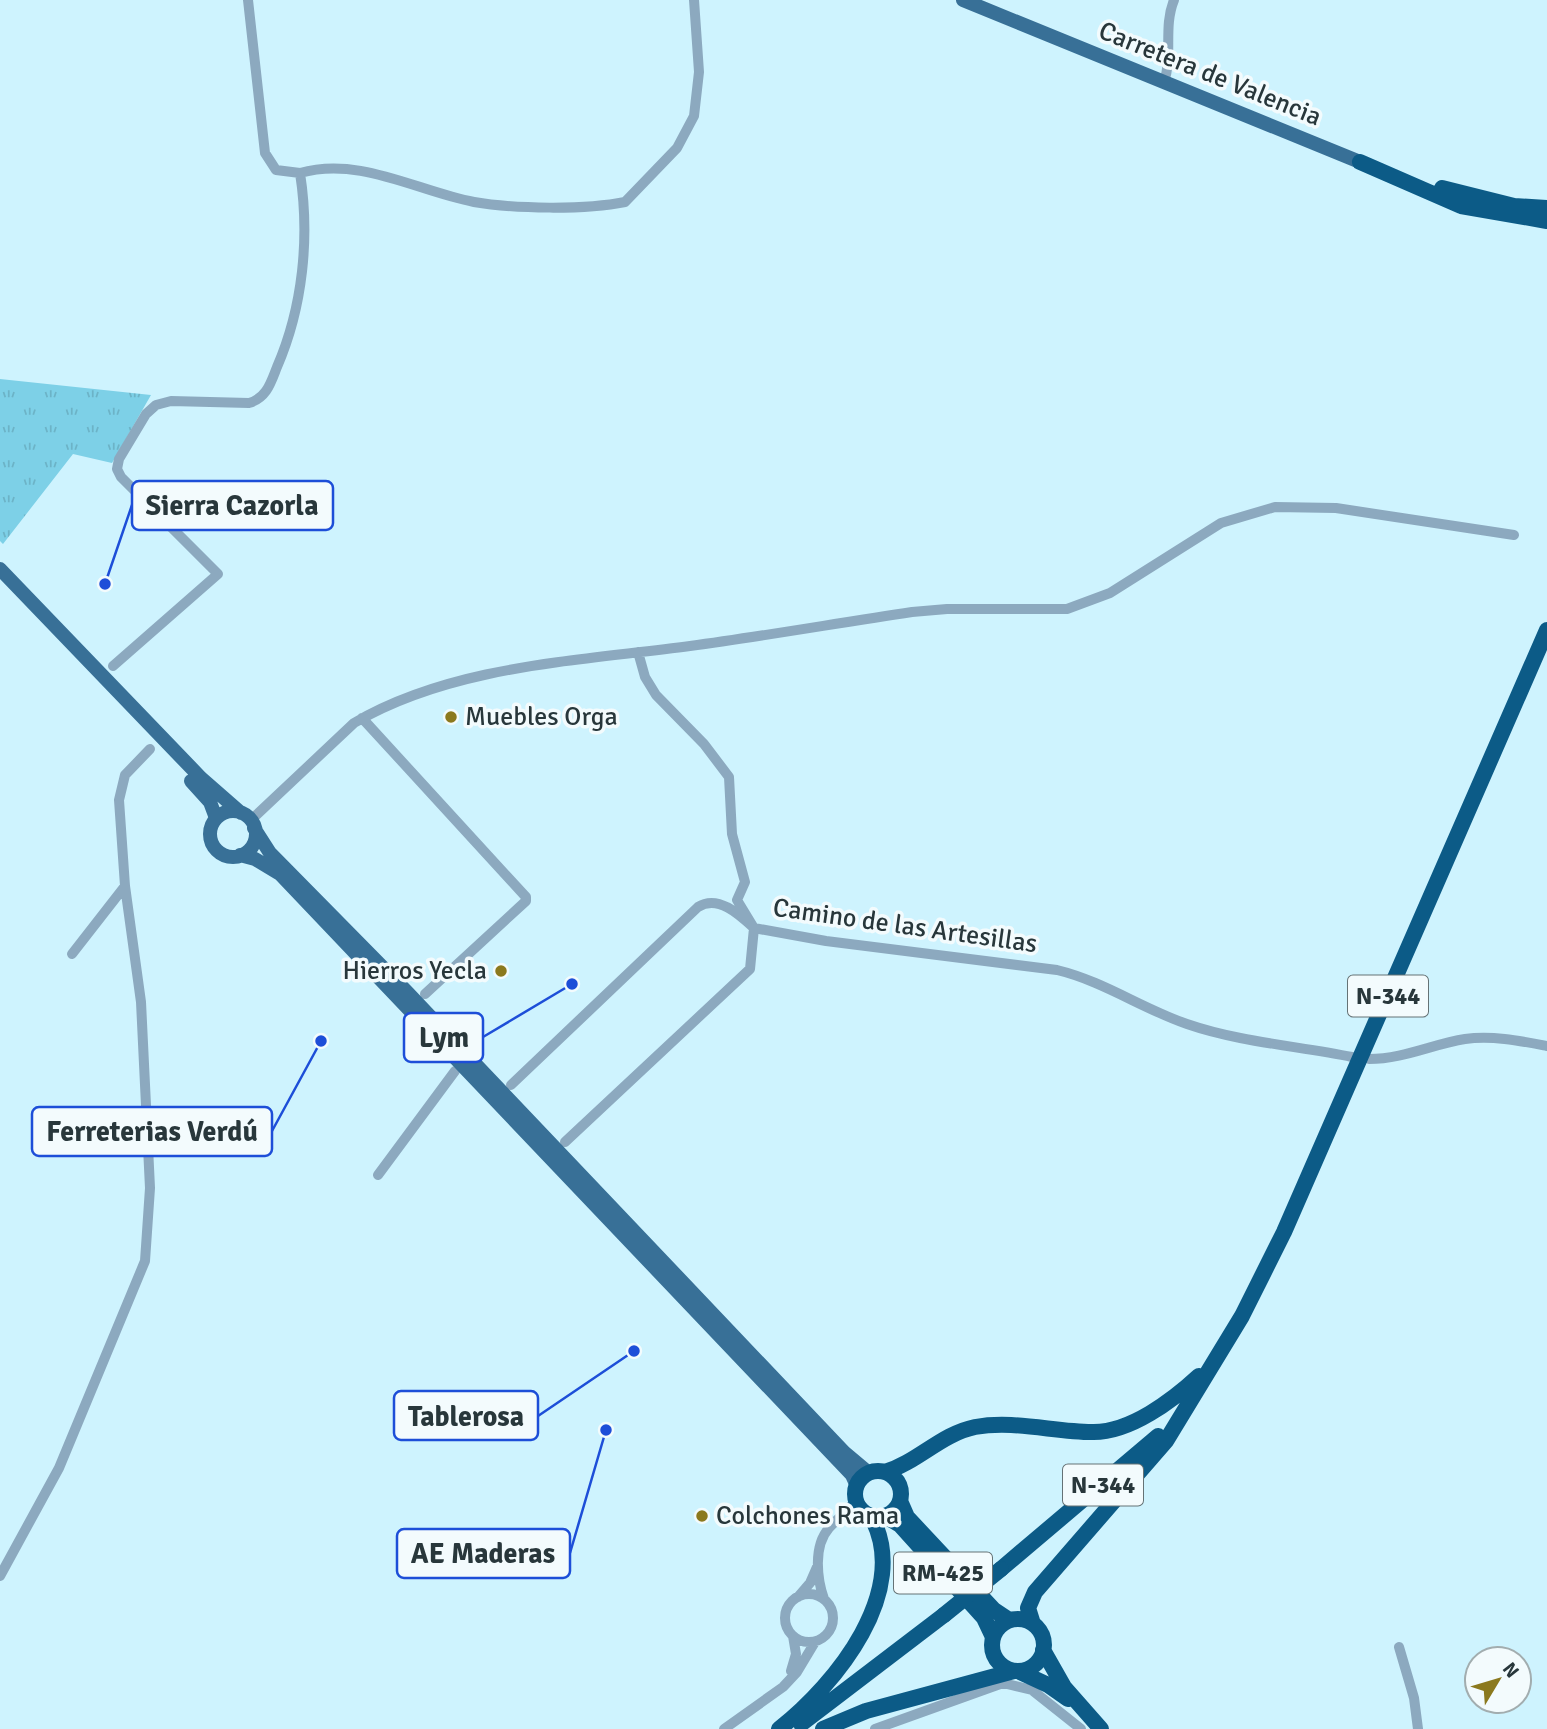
<svg xmlns="http://www.w3.org/2000/svg" width="1547" height="1729" font-family="Signika,sans-serif">
	<style>
		.grass { fill: url(#grass-tufts) }
		.lines { fill: none; stroke-linecap: round; stroke-linejoin: round }
		.minor { stroke: #8ca9bf; stroke-width: 10 }
		.major { stroke: #387097; stroke-width: 14 }
		.highway { stroke: #0c5b87; stroke-width: 16 }
		.highway-bridge { stroke: #0c5b87; stroke-width: 16 }
		.poi-dot { fill: #8b791e; stroke: #f3fbfd; stroke-width: 2.5 }
		.labels { text-anchor: middle; dominant-baseline: central; stroke-width: 7; stroke-linejoin: round; paint-order: stroke }
		.shield { fill: #f3fbfd; stroke: #657275; stroke-width: 2 }
		.shield-label { font-size: 24px; font-weight: bold; fill: #28373b }
		.street-label { font-size: 26px; fill: #28373b; stroke: #f3fbfd }
		.poi-label { font-size: 26px; fill: #28373b; stroke: #f3fbfd; text-anchor: start }
		.leader { fill: none; stroke: #1d4ed8; stroke-width: 2.5 }
		.callout-dot { fill: #1d4ed8; stroke: #f3fbfd; stroke-width: 2.5 }
		.callout { fill: #f3fbfd; stroke: #1d4ed8; stroke-width: 2.5 }
		.callout-label { font-size: 28px; text-anchor: middle; font-weight: bold; fill: #28373b }
	</style>
	<defs>
		<pattern id="grass-tufts" width="24" height="20" patternUnits="userSpaceOnUse" patternTransform="scale(1.75)"><rect width="24" height="20" fill="#7dd0e7"/><path d="M3 7l-1-3M5 7V3M7 7l1-3M15 17l-1-3M17 17v-4M19 17l1-3" fill="none" stroke="#6cb3c7"/></pattern>
	</defs>
	<rect width="100%" height="100%" fill="#cef3fe"/>
	<path class="grass" d="M0 379 151 395 112 463 73 454 3 544 0 541Z"/>
	<g class="lines">
		<path class="minor" d="M1164 82C1173 56 1163 27 1174 0
			M300 173C359 156 417 191 474 202 514 209 586 210 625 202L677 148 694 116 699 72 694 0
			M638 652 645 677 656 695 704 744 729 777 732 834 745 882 737 900 754 928 826 941 1057 970C1103 981 1143 1009 1187 1024 1239 1042 1298 1046 1352 1057
			M113 666 218 574 121 477 117 469 119 459 146 414 156 405 171 401 249 403C267 398 271 382 277 367 303 307 310 237 300 173L276 170 265 153 248 0
			M362 718 526 897V901L425 994
			M251 820 354 723C453 665 579 661 690 646 764 636 838 623 912 612L947 609H1067L1110 593 1221 523 1275 507 1336 508 1514 535
			M72 954 125 886
			M1369 1059C1403 1059 1433 1044 1465 1039 1492 1035 1521 1041 1547 1046
			M511 1085 698 907C718 894 740 915 754 928L750 969 565 1142
			M378 1175 455 1071
			M0 1576 59 1468 145 1261 150 1188 141 1002 125 886 119 800 125 775 150 749
			M785 1618a24 24 0 1 1 48 0a24 24 0 1 1-48 0Z
			M798 1597 810 1583 817 1567
			M824 1599C817 1579 813 1546 829 1528 838 1518 848 1511 856 1500
			M1399 1647 1414 1698 1418 1729
			M791 1671 796 1654 793 1636
			M724 1729 783 1687 797 1672 815 1642
			M875 1729 1003 1683 1032 1690 1081 1729"/>
		<path class="major" d="M963 0 1360 162
			M0 569 201 778 241 813
			M191 781 210 802 216 818
			M210 834a23 23 0 1 1 46 0a23 23 0 1 1-46 0Z
			M254 828 270 853 407 992 844 1452 869 1473
			M240 855 255 859 280 874 852 1475 857 1486"/>
		<path class="highway" d="M1360 162 1461 206 1547 221
			M1442 188 1514 206 1547 208
			M855 1494a23 23 0 1 1 46 0a23 23 0 1 1-46 0Z
			M885 1472C918 1462 941 1434 975 1427 1014 1420 1054 1432 1092 1432 1130 1433 1173 1400 1199 1376
			M900 1501 907 1517 994 1610 1009 1620
			M885 1516 900 1525 984 1618 993 1637
			M1001 1569 1158 1436
			M992 1645a26 26 0 1 1 52 0a26 26 0 1 1-52 0Z
			M1033 1624 1028 1608 1035 1592 1166 1441 1242 1316 1284 1232 1547 630
			M1043 1650 1064 1687 1101 1729
			M1018 1671 1048 1685 1068 1699
			M801 1724 944 1615
			M779 1729C836 1684 912 1591 871 1516
			M823 1729 866 1711 1014 1671"/>
		<path class="highway-bridge" d="M944 1615 1001 1569"/>
	</g>
	<g class="poi-dot">
		<circle cx="451" cy="717" r="7"/>
		<circle cx="501" cy="971" r="7"/>
		<circle cx="702" cy="1516" r="7"/>
	</g>
	<g class="labels">
		<g class="shield">
			<rect x="1348" y="975.5" width="80" height="41" rx="5"/>
			<rect x="1063" y="1464.5" width="80" height="41" rx="5"/>
			<rect x="894" y="1552.5" width="98" height="41" rx="5"/>
		</g>
		<g class="shield-label">
			<text x="1388" y="996">N-344</text>
			<text x="1103" y="1485">N-344</text>
			<text x="943" y="1573">RM-425</text>
		</g>
		<g class="street-label">
			<text transform="translate(1210 74) rotate(22)">Carretera de Valencia</text>
			<text transform="translate(905 926) rotate(8)">Camino de las Artesillas</text>
		</g>
		<g class="poi-label">
			<text x="465" y="717">Muebles Orga</text>
			<text x="487" y="971" text-anchor="end">Hierros Yecla</text>
			<text x="716" y="1516">Colchones Rama</text>
		</g>
	</g>
	<path class="leader" d="M105 584L132 505M572 984L483 1037M321 1041L272 1131M634 1351L538 1416M606 1430L570 1553"/>
	<g class="callout-dot">
		<circle cx="105" cy="584" r="7"/>
		<circle cx="572" cy="984" r="7"/>
		<circle cx="321" cy="1041" r="7"/>
		<circle cx="634" cy="1351" r="7"/>
		<circle cx="606" cy="1430" r="7"/>
	</g>
	<g class="callout">
		<rect x="132" y="481" width="201" height="49" rx="7"/>
		<rect x="404" y="1013" width="79" height="49" rx="7"/>
		<rect x="32" y="1107" width="240" height="49" rx="7"/>
		<rect x="394" y="1391" width="144" height="49" rx="7"/>
		<rect x="397" y="1529" width="173" height="49" rx="7"/>
	</g>
	<g class="callout-label">
		<text x="232" y="515">Sierra Cazorla</text>
		<text x="444" y="1047">Lym</text>
		<text x="152" y="1141">Ferreterias Verdú</text>
		<text x="466" y="1426">Tablerosa</text>
		<text x="483" y="1563">AE Maderas</text>
	</g>
	<g transform="translate(1498 1680) rotate(52)"><circle r="33" fill="#f3fbfd" stroke="#a2adaf" stroke-width="2"/>
	<path d="M0-5L12 26L0 18L-12 26Z" fill="#8b791e"/>
	<text y="-10" font-size="19" font-weight="bold" text-anchor="middle" fill="#28373b">N</text>
	</g>
</svg>
